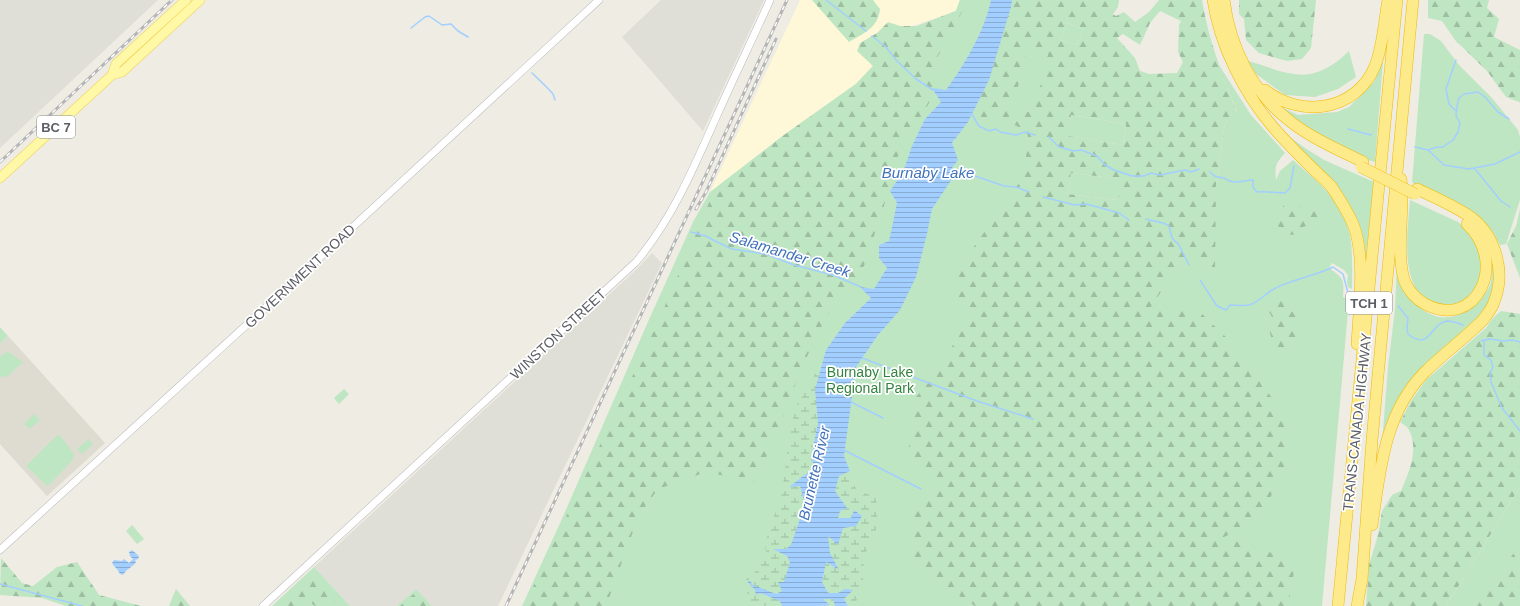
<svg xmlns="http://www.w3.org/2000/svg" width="1520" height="606" font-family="Helvetica,sans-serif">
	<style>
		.commercial { fill: #fef8d8 }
		.industrial { fill: #dfded7 }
		.education { fill: #dedcd1 }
		.green { fill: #bfe6c2 }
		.forest { fill: url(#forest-firs); fill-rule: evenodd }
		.wetland { fill: url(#wetland-marsh) }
		.water { fill: url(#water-rules) }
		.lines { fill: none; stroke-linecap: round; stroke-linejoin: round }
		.stream { stroke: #a2cfff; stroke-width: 1.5 }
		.minor-casing { stroke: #b8babf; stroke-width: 8 }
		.major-casing { stroke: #f2d358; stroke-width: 10 }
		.highway-casing { stroke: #f1b900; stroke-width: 12 }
		.minor { stroke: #fff; stroke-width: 7 }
		.major { stroke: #fff8a7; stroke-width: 9 }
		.highway { stroke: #fdea8b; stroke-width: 11 }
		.rail-casing { stroke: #b4b5b5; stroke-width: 3 }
		.rail { stroke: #fff; stroke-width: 1.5; stroke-dasharray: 4.5; stroke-linecap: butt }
		.highway-bridge-casing { stroke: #f1b900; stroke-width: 12; stroke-linecap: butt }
		.highway-bridge { stroke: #fdea8b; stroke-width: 11 }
		.labels { text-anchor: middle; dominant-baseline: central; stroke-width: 3.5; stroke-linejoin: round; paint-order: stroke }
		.shield { fill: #fff; stroke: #8c8e92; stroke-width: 1 }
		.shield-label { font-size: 13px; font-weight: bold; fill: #5b5e64 }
		.street-label { font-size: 14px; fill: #5b5e64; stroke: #fff }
		.park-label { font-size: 14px; fill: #33833e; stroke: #fff }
		.water-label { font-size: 15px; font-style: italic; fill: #4072bb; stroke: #fff }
	</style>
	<defs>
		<pattern id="forest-firs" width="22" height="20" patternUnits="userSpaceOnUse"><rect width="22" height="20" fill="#bfe6c2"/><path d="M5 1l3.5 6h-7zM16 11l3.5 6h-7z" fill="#9ebea1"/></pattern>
		<pattern id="wetland-marsh" width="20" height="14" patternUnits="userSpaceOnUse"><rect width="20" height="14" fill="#bfe6c2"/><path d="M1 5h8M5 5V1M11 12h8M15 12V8" fill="none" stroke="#9ebea1"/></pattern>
		<pattern id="water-rules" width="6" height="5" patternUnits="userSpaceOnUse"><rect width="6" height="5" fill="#a2cfff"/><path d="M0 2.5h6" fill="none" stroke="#87abd2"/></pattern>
	</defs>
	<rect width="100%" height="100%" fill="#eeece3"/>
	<path class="commercial" d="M800 0H960L956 11 892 33 873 66 856 84 784 135 710 192Z"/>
	<path class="industrial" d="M0 0H158L0 148Z
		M661 0H764L703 131 622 37Z
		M652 253 662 263 498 606H432L416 589 397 606H350L314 567 638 268Z"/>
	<path class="education" d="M8 336 105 443 47 496 0 444V344Z"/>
	<path class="green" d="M960 0H1061L1039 229 1215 212 1216 186 1225 123 1237 112 1217 62 1251 115 1285 153C1275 164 1275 166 1276 180L1280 171 1293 160C1319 183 1343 200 1350 236 1353 251 1352 273 1352 289L1348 287 1347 282 1348 275 1344 270 1332 263 1329 268C1344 279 1344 278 1343 297L1349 300 1322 606H522L561 521 647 324 693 222 710 192 784 135 856 84 873 66 917 26 956 11Z
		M1067 23 1083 29 1077 45 1060 40Z
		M1424 34H1430L1441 41 1459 65 1492 98 1518 130 1520 137V200L1506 244 1500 245 1494 234 1485 223 1475 216 1415 185 1412 182Z
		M1349 51 1356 77 1338 89 1315 97 1285 95 1256 74 1248 61C1263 65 1279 72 1294 74 1315 78 1335 65 1349 51Z
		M1383 61 1375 162C1359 158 1346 149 1333 142 1313 131 1291 120 1275 104L1298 115 1337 112 1349 107 1374 82Z
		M1071 115 1126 124 1123 145 1067 136Z
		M1277 128 1305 148 1324 160 1374 182 1365 266 1355 218Z
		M1071 173 1121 179 1118 200 1068 194Z
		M1410 200 1458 222 1465 228 1481 252 1480 287C1466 299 1456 309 1437 304 1397 294 1408 230 1410 200Z
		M1486 243 1496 263 1490 306 1417 378 1382 444 1388 367 1395 309 1397 262C1402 272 1411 299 1418 306 1438 324 1460 319 1478 302 1482 297 1488 291 1490 285 1494 270 1491 257 1486 243Z
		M0 327 8 336 0 344Z
		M7 351 23 362 7 377 2 376 0 378V357Z
		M344 389 349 394 339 404 334 398Z
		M34 414 40 420 30 429 24 424Z
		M60 435 74 454 72 461 49 485H46L26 466 56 436Z
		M89 439 93 444 82 454 77 449Z
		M1520 487V606H1446Z
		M132 525 144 539 137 544 126 531Z
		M314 567 350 606H272Z
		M416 589 432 606H397Z"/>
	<path class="forest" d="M812 0H873L880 9C878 28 864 33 849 42Z
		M960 0H966L962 12 933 65 938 88 899 153 883 209 864 266 826 317 802 367 773 443 754 482 706 472 658 489 639 515 609 598 614 606H524L658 322 714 191 784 135 856 84 873 66 857 51 860 43 877 33 888 22 900 26H917L956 11Z
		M1012 0H1119L1118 7 1113 14 1116 16 1124 12 1135 22 1149 12 1159 0H1202C1208 39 1223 76 1237 113L1225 123 1216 186 1215 272 1184 257 1149 310H1198L1230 341 1283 413 1291 451 1261 519 1224 537 1296 561 1288 606H975L913 566 912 517 935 488 907 455 913 429 916 397 939 370 968 318 956 293 961 265 1024 176 1028 135 1017 126 994 118H969L989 80 1011 7ZM1160 11 1181 21 1179 25 1178 52 1183 62 1177 73 1149 74 1140 71 1135 58 1117 38 1123 34 1140 45 1150 23ZM1067 23 1083 29 1077 45 1060 40ZM1027 49 1048 54 1034 113 1013 108ZM1071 115 1126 124 1123 145 1068 136ZM1071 173 1120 179 1118 200 1068 194Z
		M1239 0H1316L1311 48 1302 59 1287 61 1259 53 1246 40 1244 19 1239 14Z
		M1428 0H1489L1487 8 1499 19 1494 37 1520 50V103L1519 102 1506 97 1487 71 1455 40 1442 21 1428 18Z
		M1298 197 1302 213 1308 204 1322 210 1321 221 1303 227 1302 234 1287 235 1274 222 1288 198Z
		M1520 209V278L1507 244 1516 226Z
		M1278 291 1287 294 1286 307 1302 319 1294 330 1302 334 1294 349 1285 358 1273 344 1267 322 1272 317 1268 310Z
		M1501 311 1520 314V487L1446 606H1366L1369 565 1378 535 1382 511 1392 495 1401 491C1409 472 1419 450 1409 430 1408 427 1403 424 1400 422L1411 401 1426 380 1486 328 1492 319Z
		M1520 544V606H1477Z
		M1 558 22 583 33 586 57 567 77 562 99 595 141 606H66L42 598 0 595Z
		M315 571 342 599 334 602 331 606H315L311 603 306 606H278Z
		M176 589 190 606H169Z
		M416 592 429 606H400Z"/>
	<path class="wetland" d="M840 343 790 606H747L749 600 744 581 755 572 767 554 764 545 782 493 787 454 795 408 817 371 824 365Z
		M844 472C851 479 855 486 859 495L862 496 868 491 876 497 878 525 864 557 863 587 854 606H804L837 473Z"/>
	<path class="water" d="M991 0H1012L1011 7 989 80 968 122 952 143 958 160 952 168 972 175 952 179 932 209 927 234 916 277 900 310 878 335 856 367 844 456 850 471 839 476 835 491 847 508 840 511 838 518H851L854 510 862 516 856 526 843 528 838 545 828 536 830 553 839 570 826 562 822 582 828 593H838L845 589 853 590 844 599 848 606H835L833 599H823L830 605 821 606H782L780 601 760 593 756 595 755 590 747 581H750L753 585 776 594 782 591 778 582H784L790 562 787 556 773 549H786L791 545 805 504 800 486 789 487 815 467 811 458 818 423 815 390 826 350 845 323 871 298 860 287 874 289 887 268 879 258V245L889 241 897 203 890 191 903 172 912 146 925 119 941 102 932 88 946 90C965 64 984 32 991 0Z
		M132 550 139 556 138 559 135 560 136 562C133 567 126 569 123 575L120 574 117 569 114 566 112 563 114 560 122 561 124 559 129 563 133 559 130 556 129 552Z"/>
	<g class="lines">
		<path class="stream" d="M826 0 866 31
			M411 28 425 17 429 16 442 25 451 24 458 31 468 37
			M872 36 886 47 897 61 916 79 933 90
			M1456 60 1446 89 1449 104 1456 111
			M532 73C533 74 552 92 553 94 554 96 554 98 555 100
			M971 113 979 126 989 131 996 129 1000 132 1016 135 1025 132 1035 135
			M1348 129 1371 135
			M1049 137 1059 147 1074 151 1081 150 1097 156 1105 165 1114 170 1132 176H1144L1151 173 1160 175 1185 170 1191 172 1199 169
			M1415 147 1428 150 1444 165 1469 169 1495 164 1520 152
			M1428 150 1437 147H1443L1453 140 1458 132 1460 123 1456 116 1457 106 1459 98 1464 94 1478 92 1485 97 1498 112 1509 119
			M1475 169 1501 201 1510 207
			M1210 172C1217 179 1216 176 1224 178 1227 179 1228 181 1230 181 1238 184 1245 180 1253 180V187L1257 192C1267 191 1275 193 1285 193L1290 188 1294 166
			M972 175 1004 186 1016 187 1029 192
			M1043 197 1075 205 1086 204 1105 209 1119 213 1129 220
			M1146 219C1154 222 1162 221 1169 226L1172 238 1179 245 1189 265
			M691 232 706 236 715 241 732 249 766 254 794 265 833 275 861 287
			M1200 280 1217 306 1226 310 1230 305C1236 305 1243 306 1249 305 1258 303 1264 295 1272 290 1291 279 1313 277 1333 267L1343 274 1348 293 1352 295
			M1398 306 1408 318 1407 327 1408 334C1431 352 1430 323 1447 321 1453 321 1458 323 1463 325
			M1484 340V355L1491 360 1493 367 1490 373 1491 382 1502 408 1520 431
			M1481 341 1489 339 1504 341 1512 340 1520 342
			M862 358 977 401 1033 419
			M851 402 883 418
			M844 450 921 489
			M0 584 82 606"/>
		<defs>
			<path id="minor" d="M0 550 254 318 599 0
				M263 606 636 262C673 218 695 165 718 113 735 75 753 38 770 0"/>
			<path id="major" d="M112 75 116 64 186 0
				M0 178 112 75 122 72 200 0"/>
			<path id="highway" d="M1213 0C1220 45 1243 92 1273 127 1291 148 1311 167 1331 186 1339 198 1347 210 1353 224 1366 256 1359 309 1357 344
				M1224 0C1230 48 1253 93 1291 122 1313 139 1339 150 1363 162
				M1265 90C1300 118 1356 112 1375 66 1383 46 1384 22 1388 0
				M1401 179C1405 209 1395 255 1405 282 1409 291 1416 299 1425 304 1476 331 1509 263 1467 224
				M1372 525C1380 471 1384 414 1424 373 1443 354 1464 339 1483 320 1487 314 1492 309 1494 302 1506 273 1496 237 1472 218 1455 206 1436 198 1417 189
				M1338 606 1397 0
				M1357 606 1362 579 1372 440 1413 0"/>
		</defs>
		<use href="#minor" class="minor-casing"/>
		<use href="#major" class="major-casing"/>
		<use href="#highway" class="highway-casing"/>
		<use href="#minor" class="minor"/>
		<use href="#major" class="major"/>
		<use href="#highway" class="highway"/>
		<defs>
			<path id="rail" d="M0 162 172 0
				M696 209 706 192 776 39
				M506 606 787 0"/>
		</defs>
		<use href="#rail" class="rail-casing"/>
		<use href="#rail" class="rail"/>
		<defs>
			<path id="highway-bridge" d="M1361 167 1415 194"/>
		</defs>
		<use href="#highway-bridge" class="highway-bridge-casing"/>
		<use href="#highway-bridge" class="highway-bridge"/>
	</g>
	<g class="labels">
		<g class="shield">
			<rect x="37" y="116" width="38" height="22" rx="3"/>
			<rect x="1346" y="292" width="46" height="22" rx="3"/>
		</g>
		<g class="shield-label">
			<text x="56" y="127">BC 7</text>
			<text x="1369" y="303">TCH 1</text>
		</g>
		<g class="street-label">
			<text transform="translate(300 276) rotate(-43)">GOVERNMENT ROAD</text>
			<text transform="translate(558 334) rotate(-43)">WINSTON STREET</text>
			<text transform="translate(1357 422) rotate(-84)">TRANS-CANADA HIGHWAY</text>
		</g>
		<g class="park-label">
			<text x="870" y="372">Burnaby Lake<tspan x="870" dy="16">Regional Park</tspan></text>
		</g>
		<g class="water-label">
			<text x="928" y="172">Burnaby Lake</text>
			<text transform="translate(790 254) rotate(17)">Salamander Creek</text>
			<text transform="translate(814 473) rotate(-77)">Brunette River</text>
		</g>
	</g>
</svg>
